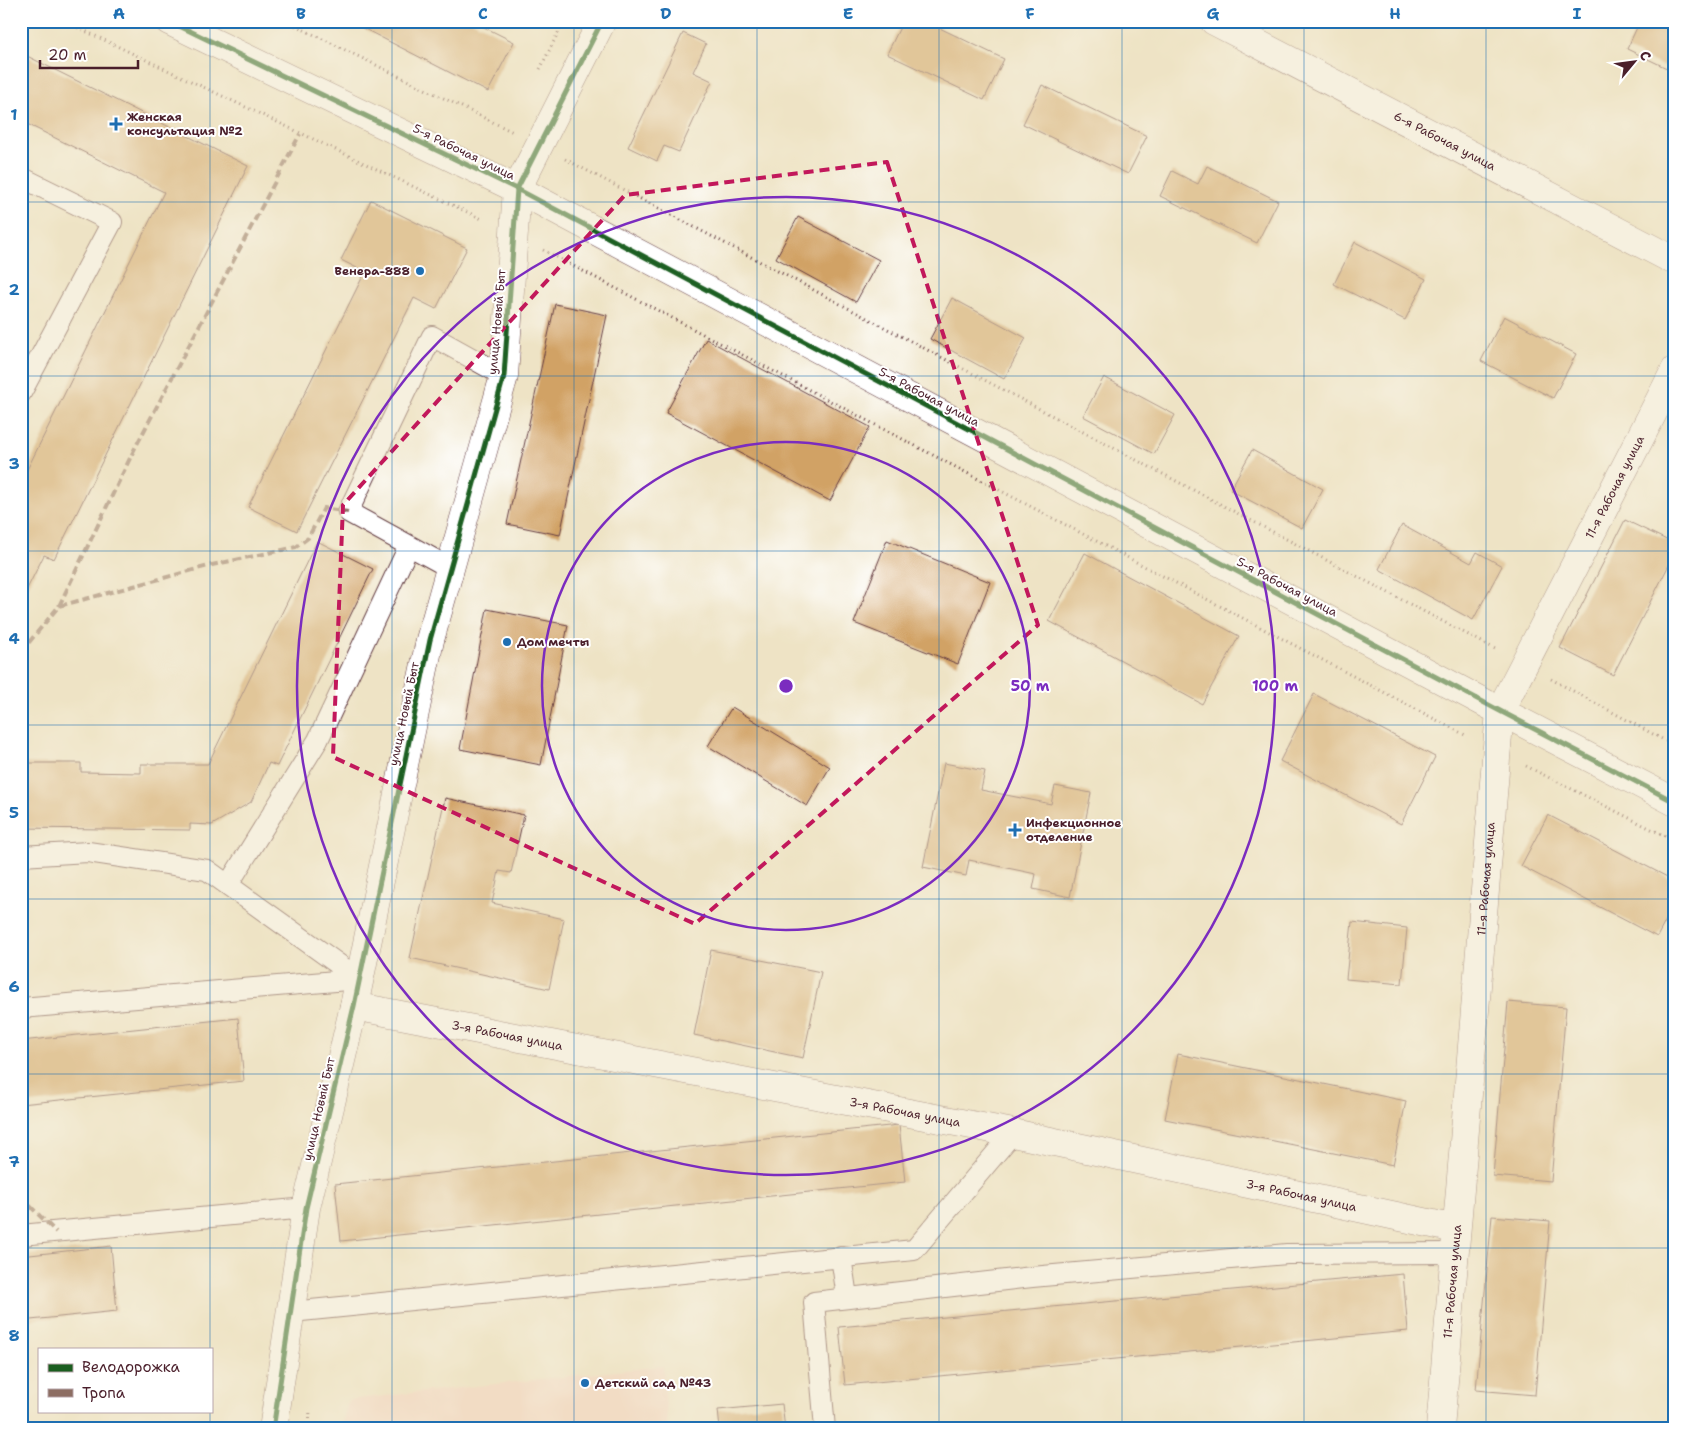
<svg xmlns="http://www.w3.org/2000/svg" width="1696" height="1450" font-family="'Shantell Sans',sans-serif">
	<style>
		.built { fill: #f6d2c3 }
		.building { fill: #d1a265 }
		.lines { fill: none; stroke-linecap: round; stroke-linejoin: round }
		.lane-casing { stroke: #633c42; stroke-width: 22 }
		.street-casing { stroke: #633c42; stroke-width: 29 }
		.path { stroke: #633c42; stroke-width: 3; stroke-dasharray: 1 4; stroke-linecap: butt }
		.lane { stroke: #fff; stroke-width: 20 }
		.street { stroke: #fff; stroke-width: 28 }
		.quiet { stroke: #8d6e63; stroke-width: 4; stroke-dasharray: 8 4; stroke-linecap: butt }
		.cycleway-casing { stroke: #fff; stroke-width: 8 }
		.cycleway { stroke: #1b5e20; stroke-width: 5 }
		.marked { fill: none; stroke: #c2185b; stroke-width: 4; stroke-dasharray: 10 6; stroke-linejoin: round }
		.grid { fill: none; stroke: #1f6fb2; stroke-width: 1; stroke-opacity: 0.55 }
		.ring { fill: none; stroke: #7b2cbf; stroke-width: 2.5 }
		.poi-dot { fill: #1f6fb2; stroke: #fff; stroke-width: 2 }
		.labels { text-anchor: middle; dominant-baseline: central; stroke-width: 4; stroke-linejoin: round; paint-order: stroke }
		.poi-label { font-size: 12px; font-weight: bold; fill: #4a1f2b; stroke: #fff; text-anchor: start }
		.street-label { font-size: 12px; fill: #4a1f2b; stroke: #fff }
		.centre { fill: #7b2cbf; stroke: #fff; stroke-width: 2.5 }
		.ring-label { font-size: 15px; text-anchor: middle; font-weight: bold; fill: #7b2cbf; stroke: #fff; stroke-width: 4; stroke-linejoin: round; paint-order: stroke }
		.neatline { fill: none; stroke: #1f6fb2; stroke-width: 2 }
		.grid-label { font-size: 16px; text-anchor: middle; font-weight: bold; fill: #1f6fb2 }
	</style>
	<rect width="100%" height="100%" fill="#fff"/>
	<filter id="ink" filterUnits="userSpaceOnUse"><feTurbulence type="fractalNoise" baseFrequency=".02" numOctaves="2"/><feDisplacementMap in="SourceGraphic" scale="10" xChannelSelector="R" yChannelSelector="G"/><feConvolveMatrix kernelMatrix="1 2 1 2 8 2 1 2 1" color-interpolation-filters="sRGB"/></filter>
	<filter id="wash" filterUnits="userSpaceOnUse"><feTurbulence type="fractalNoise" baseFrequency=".0096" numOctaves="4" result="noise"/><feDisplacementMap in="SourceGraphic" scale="20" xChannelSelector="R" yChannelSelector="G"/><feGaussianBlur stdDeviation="1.12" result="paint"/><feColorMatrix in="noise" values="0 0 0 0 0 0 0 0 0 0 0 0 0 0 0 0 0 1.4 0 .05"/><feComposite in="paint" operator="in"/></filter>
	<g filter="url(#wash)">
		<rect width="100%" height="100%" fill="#eee3c5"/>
		<path class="built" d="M663 1366 668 1429H341L348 1400Z"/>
		<g id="blocks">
			<path class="building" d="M349 21H472L514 42 488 92Z
				M903 21H925L1004 59 984 100 887 54Z
				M1640 21H1675V72L1627 49Z
				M683 33 706 44 693 72 712 81 679 152 664 146 657 161 628 147Z
				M21 53 248 166 54 559 44 555 21 601V482L164 192 21 121Z
				M1042 85 1147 136 1128 174 1023 124Z
				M1207 166 1278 201 1257 243 1160 196 1172 171 1198 184Z
				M371 200 467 248 436 309 414 298 297 531 248 507 365 272 341 260Z
				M798 217 879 260 856 302 776 258Z
				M1355 242 1426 279 1405 320 1334 284Z
				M952 298 1026 338 1004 379 930 339Z
				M555 304 607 315 560 535 507 524Z
				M1504 316 1576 354 1553 398 1481 361Z
				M706 339 870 427 830 501 666 413Z
				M1104 377 1175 415 1154 454 1083 416Z
				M1675 435V450L1669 447Z
				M1252 450 1323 489 1302 528 1230 490Z
				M1625 520 1675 544V553L1613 675 1560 648Z
				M1402 525 1471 563 1477 552 1502 566 1473 620 1379 569Z
				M887 540 990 582 958 664 854 623Z
				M317 541 373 569 277 766 269 763 251 802 212 825 190 824V830L21 828V763H81V772L141 773V764H208Z
				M1085 553 1239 636 1202 704 1049 621Z
				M487 609 568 625 541 765 460 749Z
				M1314 694 1435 757 1401 824 1280 761Z
				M732 707 830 767 807 806 708 746Z
				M944 763 985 771 981 790 1051 804 1055 786 1091 793 1070 897 1033 889 1036 874 969 860 966 876 923 867Z
				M445 798 524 815 511 873 499 871 492 903 564 919 549 989 410 958Z
				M1548 815 1675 881V903L1657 937 1521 866Z
				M1352 922 1407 928 1402 984 1346 979Z
				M711 950 821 972 803 1058 694 1035Z
				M1508 1002 1566 1007 1551 1181 1493 1176Z
				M238 1018 244 1081 21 1104V1041Z
				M1178 1054 1406 1101 1393 1165 1165 1119Z
				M899 1125 905 1182 341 1241 335 1184Z
				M1492 1216 1550 1221 1535 1395 1476 1390Z
				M111 1246 117 1311 21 1321V1256Z
				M1403 1274 1408 1331 845 1385 839 1327Z
				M782 1404 785 1429H720L718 1410Z"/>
		</g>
	</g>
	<g filter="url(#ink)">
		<use href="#blocks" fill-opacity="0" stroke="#633c42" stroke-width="1"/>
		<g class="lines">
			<defs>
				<path id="lane" d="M21 177 112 222 21 393
					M450 568 348 512 432 336 504 376
					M21 856 88 852 207 870 359 979
					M228 885 318 740 409 546
					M21 1008 359 979
					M21 1235 306 1208
					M841 1257 847 1297
					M291 1312 914 1250 1013 1133
					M825 1429 814 1302 1032 1277 1287 1254 1454 1253"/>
				<g id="street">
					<path d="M169 21 517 189 1500 711 1675 802"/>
					<path id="s1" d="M1214 21 1675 261"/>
					<path id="s2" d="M354 1006 1013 1133 1456 1229"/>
					<path d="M274 1429V1423L306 1208 354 1006 430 640 504 376 517 189 602 21"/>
					<path id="s3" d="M1440 1429 1500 711 1675 370"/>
				</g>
			</defs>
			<use href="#lane" class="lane-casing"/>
			<use href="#street" class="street-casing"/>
			<path class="path" d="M64 21 484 220
				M286 21 513 132
				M540 69 564 21
				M565 159 1497 650
				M543 250 1467 736
				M1551 679 1675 746
				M1526 766 1675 841
				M309 1429 310 1409"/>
			<use href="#lane" class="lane"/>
			<use href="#street" class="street"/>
			<path class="quiet" d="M59 606 134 450 300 134
				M21 652 59 606 212 565 296 547 308 538 324 508 348 512
				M21 1197 56 1232"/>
			<defs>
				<path id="cycleway" d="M169 21 517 189 1500 711 1675 802
					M274 1429V1423L306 1208 354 1006 430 640 504 376 517 189 602 21"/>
			</defs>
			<use href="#cycleway" class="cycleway-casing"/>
			<use href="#cycleway" class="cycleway"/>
		</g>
	</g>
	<path d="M0 0H1696V1450H0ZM887 162 1038 625 695 924 333 757 343 505 625 195Z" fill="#eee3c5" fill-opacity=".55" fill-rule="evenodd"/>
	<path class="marked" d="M887 162 1038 625 695 924 333 757 343 505 625 195Z"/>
	<path class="grid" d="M210 21V1349M392 21V1429M574 21V1429M757 21V1429M939 21V1429M1122 21V1429M1304 21V1429M1486 21V1429M21 202H1675M21 376H1675M21 551H1675M21 725H1675M21 899H1675M21 1074H1675M21 1248H1675M210 1411V1429"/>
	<g class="ring">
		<circle cx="786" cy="686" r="244"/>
		<circle cx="786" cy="686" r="489"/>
	</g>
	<g class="poi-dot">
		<path d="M113.5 116.5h5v5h5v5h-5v5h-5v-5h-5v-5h5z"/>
		<circle cx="420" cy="271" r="5"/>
		<circle cx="507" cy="642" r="5"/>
		<path d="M1012.5 822.5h5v5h5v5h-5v5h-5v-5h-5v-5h5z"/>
		<circle cx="585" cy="1383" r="5"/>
	</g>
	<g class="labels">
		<g class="poi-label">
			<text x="127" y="117">Женская<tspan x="127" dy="14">консультация №2</tspan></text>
			<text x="410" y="271" text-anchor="end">Венера-888</text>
			<text x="517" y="642">Дом мечты</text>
			<text x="1026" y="823">Инфекционное<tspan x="1026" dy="14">отделение</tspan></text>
			<text x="595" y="1383">Детский сад №43</text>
		</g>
		<g class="street-label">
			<text stroke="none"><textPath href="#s1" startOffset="260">6-я Рабочая улица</textPath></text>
			<text transform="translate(464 152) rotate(26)">5-я Рабочая улица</text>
			<text transform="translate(497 322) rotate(-85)">улица Новый Быт</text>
			<text transform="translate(929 397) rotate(28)">5-я Рабочая улица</text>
			<text stroke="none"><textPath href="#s3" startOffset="972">11-я Рабочая улица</textPath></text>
			<text transform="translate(1287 587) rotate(28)">5-я Рабочая улица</text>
			<text transform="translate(404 714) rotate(-78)">улица Новый Быт</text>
			<text stroke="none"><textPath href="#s3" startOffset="552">11-я Рабочая улица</textPath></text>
			<text stroke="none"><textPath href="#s2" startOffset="156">3-я Рабочая улица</textPath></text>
			<text transform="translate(319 1109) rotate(-77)">улица Новый Быт</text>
			<text stroke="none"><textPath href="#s2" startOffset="561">3-я Рабочая улица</textPath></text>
			<text stroke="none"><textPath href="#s2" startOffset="966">3-я Рабочая улица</textPath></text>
			<text stroke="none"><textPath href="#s3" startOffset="148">11-я Рабочая улица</textPath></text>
		</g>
	</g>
	<circle cx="786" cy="686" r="8" class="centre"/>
	<g class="ring-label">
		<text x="1030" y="691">50 m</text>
		<text x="1275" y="691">100 m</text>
	</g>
	<rect width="1696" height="1450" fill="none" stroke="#fff" stroke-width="55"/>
	<rect x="38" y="1348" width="175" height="65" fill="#ffffff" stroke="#b7a5aa"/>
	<rect x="48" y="1364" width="25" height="8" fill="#1b5e20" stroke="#b7a5aa"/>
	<text x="82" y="1372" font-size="15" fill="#4a1f2b">Велодорожка</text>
	<rect x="48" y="1389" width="25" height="8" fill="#8d6e63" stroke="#b7a5aa"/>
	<text x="82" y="1398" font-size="15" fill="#4a1f2b">Тропа</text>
	<g transform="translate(1634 62) rotate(61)" stroke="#ffffff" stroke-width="4" paint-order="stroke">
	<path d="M0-4L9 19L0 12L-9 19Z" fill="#4a1f2b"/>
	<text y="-8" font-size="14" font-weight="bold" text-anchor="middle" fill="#4a1f2b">С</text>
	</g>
	<path d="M40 60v8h98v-8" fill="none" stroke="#4a1f2b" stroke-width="2.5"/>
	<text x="48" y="60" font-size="15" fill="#4a1f2b" stroke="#ffffff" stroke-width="4" paint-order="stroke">20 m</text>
	<rect x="28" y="28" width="1640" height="1394" class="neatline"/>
	<g class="grid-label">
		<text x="119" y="19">A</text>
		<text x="301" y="19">B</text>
		<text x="483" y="19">C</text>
		<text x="666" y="19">D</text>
		<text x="848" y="19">E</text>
		<text x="1030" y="19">F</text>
		<text x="1213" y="19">G</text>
		<text x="1395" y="19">H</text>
		<text x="1577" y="19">I</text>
		<text x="14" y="120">1</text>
		<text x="14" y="295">2</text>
		<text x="14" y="469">3</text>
		<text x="14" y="644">4</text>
		<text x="14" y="818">5</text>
		<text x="14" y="992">6</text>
		<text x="14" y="1167">7</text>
		<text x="14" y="1341">8</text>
	</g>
</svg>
